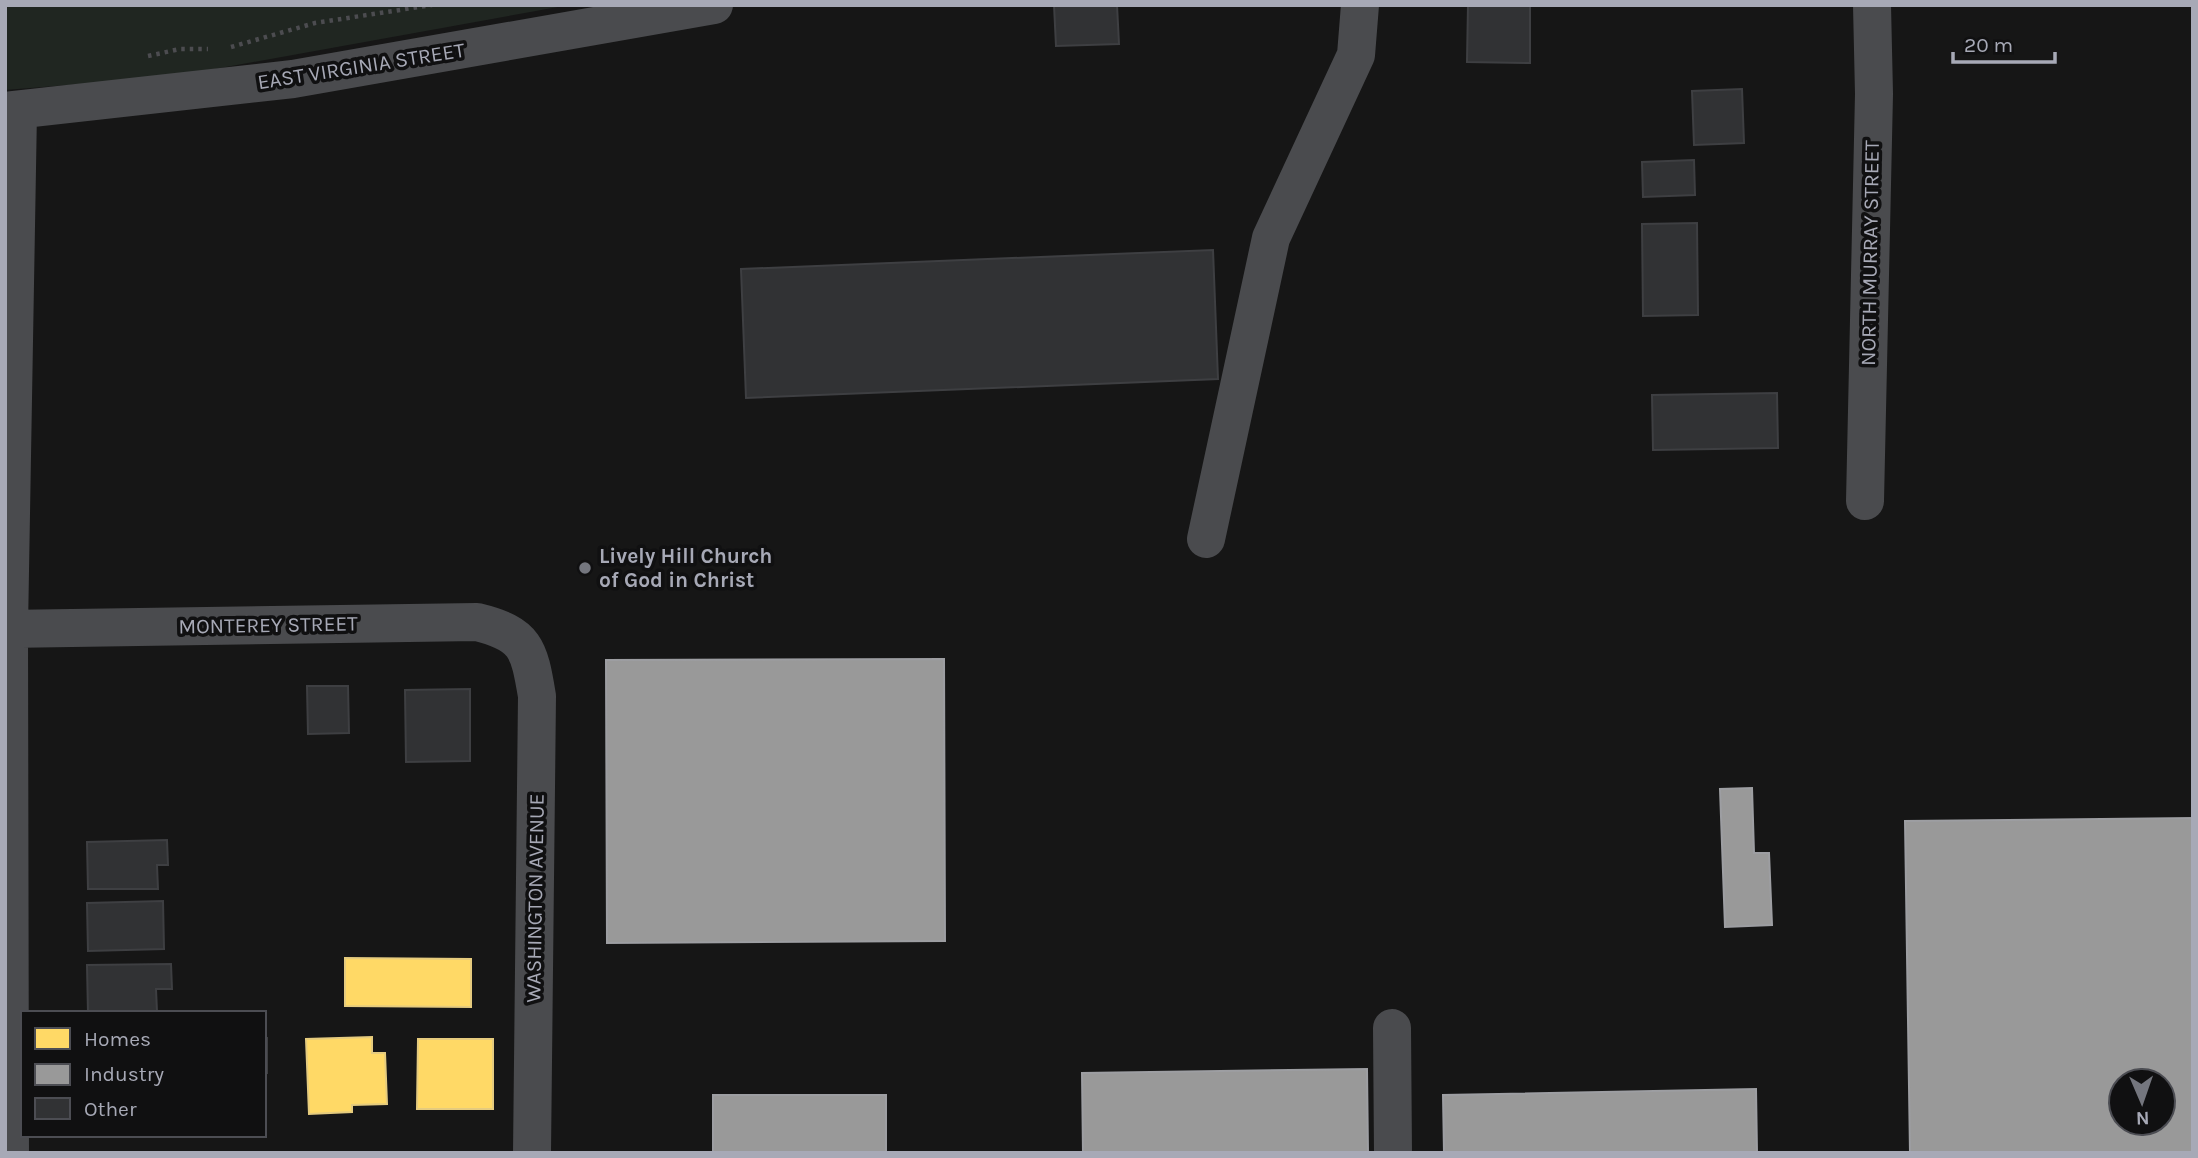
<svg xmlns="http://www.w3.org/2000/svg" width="2198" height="1158" font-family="Karla,sans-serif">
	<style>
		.green { fill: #202621 }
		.homes { fill: #ffd966; stroke: #e5cb7e; stroke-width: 2 }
		.industry { fill: #999; stroke: #9d9ea2; stroke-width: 2; fill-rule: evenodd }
		.building { fill: #313234; stroke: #3e3f42; stroke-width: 2 }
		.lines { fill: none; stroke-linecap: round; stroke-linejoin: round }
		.path { stroke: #4c4c50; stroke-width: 4.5; stroke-dasharray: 3.5 5; stroke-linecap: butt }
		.minor { stroke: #4a4b4e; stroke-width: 38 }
		.poi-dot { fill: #74767e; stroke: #101011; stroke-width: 2.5 }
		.labels { text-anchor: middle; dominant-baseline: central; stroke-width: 7; stroke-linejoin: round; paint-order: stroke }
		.street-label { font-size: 21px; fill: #a7a9b6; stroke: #101011 }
		.poi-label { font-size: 21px; font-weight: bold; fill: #a7a9b6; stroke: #101011; text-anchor: start }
	</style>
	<rect width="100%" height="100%" fill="#161616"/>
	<path class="green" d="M5 5H569L171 77 5 90Z"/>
	<path class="homes" d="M345 958 471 959V1007L345 1006Z
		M372 1037V1053H385L387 1104 352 1105V1112L309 1114 306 1039Z
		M418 1039H493V1109H417Z"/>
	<path class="industry" d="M944 659 945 941 607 943 606 660Z
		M1752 788 1754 853H1769L1772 925 1725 927 1720 789Z
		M2193 818V1153H1910L1905 821ZM2121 1081H2163V1123H2121Z
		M1367 1069 1368 1153H1083L1082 1073Z
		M1756 1089 1757 1153H1444L1443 1095Z
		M713 1095H886V1153H713Z"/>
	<path class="building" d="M1054 5H1117L1119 44 1056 46Z
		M1468 5H1530V63L1467 62Z
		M1742 89 1744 143 1694 145 1692 91Z
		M1694 160 1695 195 1643 197 1642 162Z
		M1697 223 1698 315 1643 316 1642 224Z
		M1213 250 1218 379 746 398 741 269Z
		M1777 393 1778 448 1653 450 1652 395Z
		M307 686H348L349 733 308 734Z
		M470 689V761L406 762 405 690Z
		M167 840 168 865H157L158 889H88L87 842Z
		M163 901 164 949 88 951 87 903Z
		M171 964 172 989H156L157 1012 88 1013 87 965Z
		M264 1038H267V1073H264Z"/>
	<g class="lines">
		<path class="path" d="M231 47 315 23 432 5
			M148 56 180 49H208"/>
		<path class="minor" d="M5 111 293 79 714 5
			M1865 501 1874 94 1872 5
			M1206 539 1271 238 1356 55 1360 5
			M5 629 477 622C526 634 529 648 537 696L532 1153
			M1392 1028 1393 1153
			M10 1153 9 629 18 111"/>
	</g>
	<circle class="poi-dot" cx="585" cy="568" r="7"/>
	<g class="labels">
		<g class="street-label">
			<text transform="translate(361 66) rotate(-9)">EAST VIRGINIA STREET</text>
			<text transform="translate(1870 253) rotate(-89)">NORTH MURRAY STREET</text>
			<text transform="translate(268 625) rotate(-1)">MONTEREY STREET</text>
			<text transform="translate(535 898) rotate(-89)">WASHINGTON AVENUE</text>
		</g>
		<g class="poi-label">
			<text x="599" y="556">Lively Hill Church<tspan x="599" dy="24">of God in Christ</tspan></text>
		</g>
	</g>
	<rect width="2198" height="1158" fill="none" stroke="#a7a9b6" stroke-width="14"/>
	<rect x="21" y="1011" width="245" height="126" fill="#101011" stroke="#4c4d53" stroke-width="2"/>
	<rect x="35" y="1028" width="35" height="21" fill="#ffd966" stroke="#4c4d53" stroke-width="2"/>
	<text x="84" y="1046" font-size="21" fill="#a7a9b6">Homes</text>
	<rect x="35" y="1064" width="35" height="21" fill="#999999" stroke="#4c4d53" stroke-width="2"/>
	<text x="84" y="1081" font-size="21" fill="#a7a9b6">Industry</text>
	<rect x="35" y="1098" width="35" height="21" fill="#313234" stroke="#4c4d53" stroke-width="2"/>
	<text x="84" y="1116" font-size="21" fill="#a7a9b6">Other</text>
	<g transform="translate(2142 1102) rotate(178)"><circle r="33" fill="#101011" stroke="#4c4d53" stroke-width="2"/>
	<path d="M0-5L12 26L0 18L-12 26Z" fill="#74767e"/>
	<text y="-10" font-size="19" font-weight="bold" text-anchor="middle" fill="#a7a9b6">N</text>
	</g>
	<path d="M1953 52v10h102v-10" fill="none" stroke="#a7a9b6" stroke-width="3.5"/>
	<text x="1964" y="52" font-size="21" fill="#a7a9b6" stroke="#101011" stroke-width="5" paint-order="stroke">20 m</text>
</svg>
